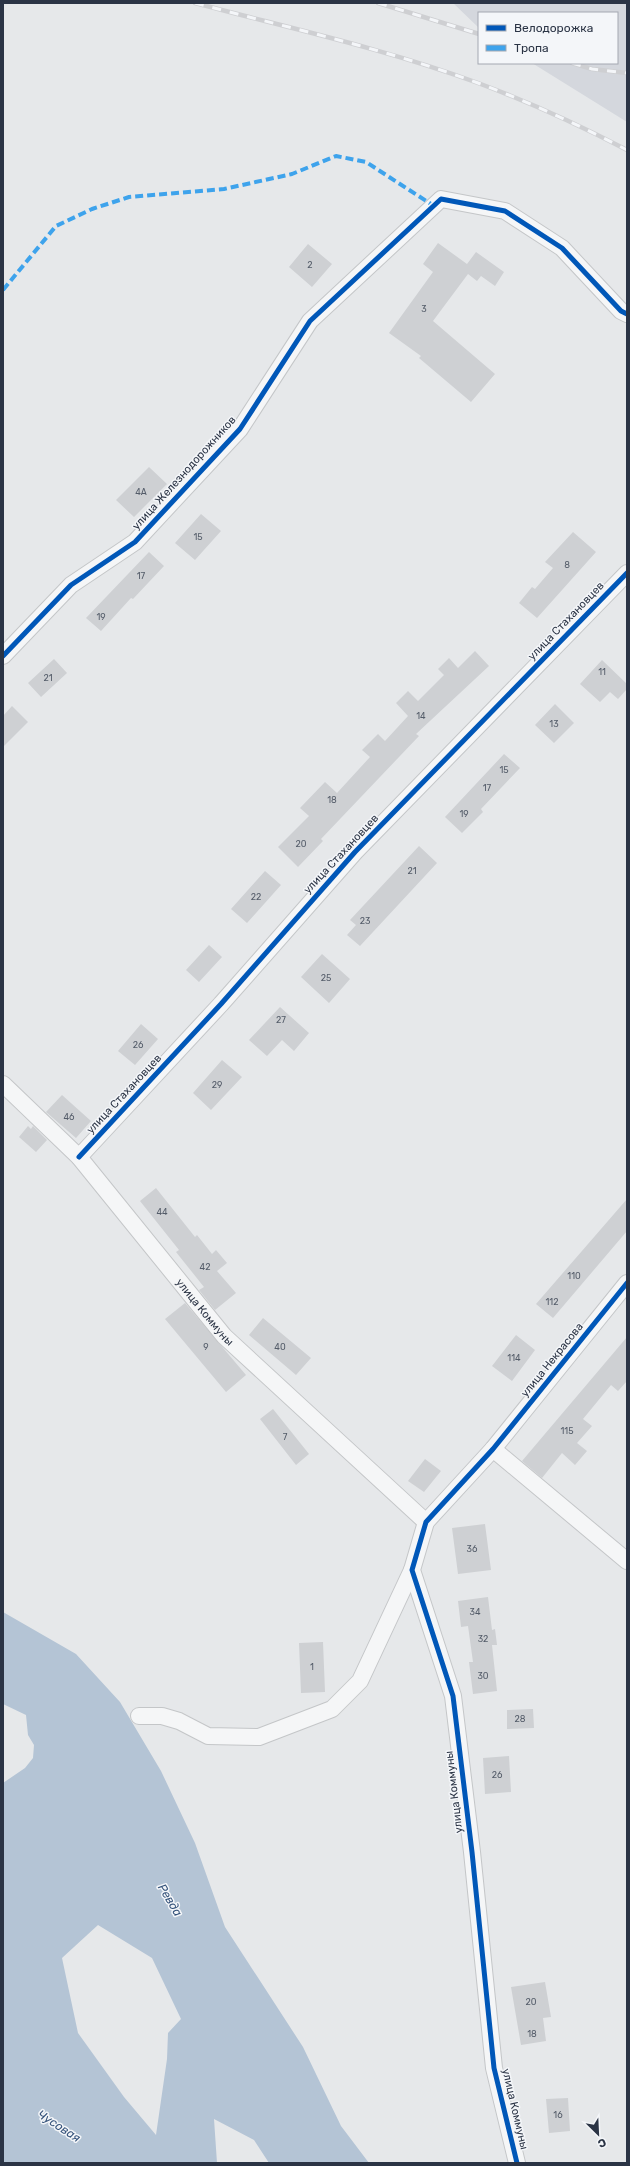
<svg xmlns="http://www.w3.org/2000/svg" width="630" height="2166" font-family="Rubik,sans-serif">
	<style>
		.built { fill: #d4d7dd }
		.water { fill: #b4c4d5; fill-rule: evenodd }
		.building { fill: #ced0d3 }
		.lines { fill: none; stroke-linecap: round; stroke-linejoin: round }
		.minor-casing { stroke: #c4c6c8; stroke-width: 18 }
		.minor { stroke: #f5f6f7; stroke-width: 16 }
		.rail-casing { stroke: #cecfd2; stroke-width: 4.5 }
		.rail { stroke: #f4f6f9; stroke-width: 3; stroke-dasharray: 9; stroke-linecap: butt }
		.quiet { stroke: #3ea3ec; stroke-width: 4; stroke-dasharray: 8 4; stroke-linecap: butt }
		.cycleway-casing { stroke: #f4f6f9; stroke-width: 8 }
		.cycleway { stroke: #0057b8; stroke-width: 5 }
		.labels { text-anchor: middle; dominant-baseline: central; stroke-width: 3; stroke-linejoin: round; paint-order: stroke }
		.number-label { font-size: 9px; fill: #545c69 }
		.street-label { font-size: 11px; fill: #2b3445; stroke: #f4f6f9 }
		.water-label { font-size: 12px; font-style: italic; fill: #34527a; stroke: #f4f6f9 }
	</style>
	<rect width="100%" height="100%" fill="#e6e8ea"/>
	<path class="built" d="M453 3H627V122L532 63H617V13H479V28Z"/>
	<path class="water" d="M3 1612 76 1654 120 1702 161 1771 195 1843 225 1927 303 2047 341 2126 369 2163H269L254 2140 214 2119 217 2163H3V1783L25 1768 33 1758 34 1745 28 1735 26 1715 3 1704ZM98 1925 152 1958 181 2019 168 2033 167 2059 156 2135 124 2097 78 2033 62 1958Z"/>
	<path class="building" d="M438 243 467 264 476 252 504 272 495 286 481 276 477 281 468 274 433 321 495 374 471 402 419 358 421 356 389 333 433 272 423 264Z
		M308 244 332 264 312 287 289 267Z
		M149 467 167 484 134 517 116 500Z
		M201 514 221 531 195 560 175 543Z
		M573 532 596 552 537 618 519 603 532 587 535 589 553 568 545 562Z
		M149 552 164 566 133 599 131 598 101 631 86 618Z
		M475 651 489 666 416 734 419 736 321 839 323 841 298 867 278 847 309 816 300 808 325 782 337 793 370 757 362 750 378 734 385 741 408 716 396 703 408 691 418 701 444 675 438 669 449 658 458 668Z
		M54 659 67 673 41 697 28 683Z
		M602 660 627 684V689L618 699 610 692 600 702 580 684Z
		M555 704 574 723 554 743 535 725Z
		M12 706 28 722 3 747V716Z
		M504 754 520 768 481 809 483 812 462 833 445 817Z
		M419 846 437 863 360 946 347 935 356 925 350 920Z
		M265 871 281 885 247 923 231 909Z
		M209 945 222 957 199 982 186 970Z
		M322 954 350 979 329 1003 301 977Z
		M280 1007 309 1033 294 1051 282 1040 267 1056 249 1040Z
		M141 1024 158 1039 135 1065 118 1051Z
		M222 1060 242 1077 211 1110 193 1093Z
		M62 1095 91 1121 76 1138 46 1112Z
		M28 1126 31 1129 33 1126 47 1140 36 1152 19 1137Z
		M156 1188 195 1237 197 1235 212 1254 216 1250 227 1263 217 1271 236 1293 215 1310 199 1290 204 1287 176 1252 179 1250 140 1201Z
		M627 1199V1231L553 1318 536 1304Z
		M185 1303 246 1375 226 1392 165 1319Z
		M263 1318 311 1358 296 1375 249 1335Z
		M516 1335 535 1350 512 1381 492 1366Z
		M627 1337V1381L618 1391 611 1385 583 1419 592 1426 577 1443 587 1451 575 1465 562 1453 542 1478 522 1461Z
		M273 1409 309 1454 296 1465 260 1419Z
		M425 1459 441 1471 424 1492 408 1481Z
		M485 1524 491 1570 458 1574 452 1528Z
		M488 1597 492 1630 495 1629 497 1645H492L497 1691 473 1694 469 1662H473L468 1626 461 1627 458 1601Z
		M323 1642 325 1692 301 1693 299 1643Z
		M533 1709 534 1728 507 1729V1710Z
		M509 1756 511 1792 485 1794 483 1758Z
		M545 1982 551 2017 543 2018 546 2041 521 2045 511 1987Z
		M568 2098 570 2131 549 2133 546 2099Z"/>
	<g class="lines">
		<defs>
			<g id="minor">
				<path d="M3 656 71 585 135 542 240 429 310 321 441 199 505 211 562 248 621 311 627 314"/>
				<path id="s1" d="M3 1084 79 1157 224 1336 426 1522"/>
				<path d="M79 1157 221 1004 355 852 627 573"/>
				<path d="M493 1449 627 1561"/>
				<path d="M139 1716H162L179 1721 208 1736 259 1737 332 1709 360 1681 412 1570"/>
				<path d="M517 2163 494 2068 472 1852 453 1696 412 1570 426 1522 493 1449 627 1283"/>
			</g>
		</defs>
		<use href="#minor" class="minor-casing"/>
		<use href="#minor" class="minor"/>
		<defs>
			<path id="rail" d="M195 3C289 28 386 49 478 83 529 102 579 125 627 150
				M378 3 479 34
				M572 63 592 69 627 73"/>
		</defs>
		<use href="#rail" class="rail-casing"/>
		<use href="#rail" class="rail"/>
		<path class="quiet" d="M3 290 56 226 92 209 129 197 224 189 292 174 336 156 366 162 434 206"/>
		<defs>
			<path id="cycleway" d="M3 656 71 585 135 542 240 429 310 321 441 199 505 211 562 248 621 311 627 314
				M79 1157 221 1004 355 852 627 573
				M517 2163 494 2068 472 1852 453 1696 412 1570 426 1522 493 1449 627 1283"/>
		</defs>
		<use href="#cycleway" class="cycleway-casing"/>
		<use href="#cycleway" class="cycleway"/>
	</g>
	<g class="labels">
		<g class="number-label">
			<text x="310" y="265">2</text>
			<text x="424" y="309">3</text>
			<text x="141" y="492">4А</text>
			<text x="198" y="537">15</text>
			<text x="567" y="565">8</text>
			<text x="141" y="576">17</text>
			<text x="101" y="617">19</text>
			<text x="602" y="672">11</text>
			<text x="48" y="678">21</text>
			<text x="421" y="716">14</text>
			<text x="554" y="724">13</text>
			<text x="504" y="770">15</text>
			<text x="487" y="788">17</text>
			<text x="332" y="800">18</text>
			<text x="464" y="814">19</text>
			<text x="301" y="844">20</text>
			<text x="412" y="871">21</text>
			<text x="256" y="897">22</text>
			<text x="365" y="921">23</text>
			<text x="326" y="978">25</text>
			<text x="281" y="1020">27</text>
			<text x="138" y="1045">26</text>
			<text x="217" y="1085">29</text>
			<text x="69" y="1117">46</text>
			<text x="162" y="1212">44</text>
			<text x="205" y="1267">42</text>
			<text x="574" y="1276">110</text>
			<text x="552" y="1302">112</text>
			<text x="206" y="1347">9</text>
			<text x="280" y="1347">40</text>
			<text x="514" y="1358">114</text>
			<text x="567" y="1431">115</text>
			<text x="285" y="1437">7</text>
			<text x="472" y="1549">36</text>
			<text x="475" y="1612">34</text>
			<text x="483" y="1639">32</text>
			<text x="312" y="1667">1</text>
			<text x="483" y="1676">30</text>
			<text x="520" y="1719">28</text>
			<text x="497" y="1775">26</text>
			<text x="531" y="2002">20</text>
			<text x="532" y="2034">18</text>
			<text x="558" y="2115">16</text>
		</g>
		<g class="street-label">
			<text transform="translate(184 473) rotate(-48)">улица Железнодорожников</text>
			<text transform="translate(566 621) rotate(-46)">улица Стахановцев</text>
			<text transform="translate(341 854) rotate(-47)">улица Стахановцев</text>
			<text transform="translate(124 1094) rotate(-47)">улица Стахановцев</text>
			<text stroke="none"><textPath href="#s1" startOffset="305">улица Коммуны</textPath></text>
			<text transform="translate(552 1360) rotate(-51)">улица Некрасова</text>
			<text transform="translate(454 1792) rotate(-97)">улица Коммуны</text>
			<text transform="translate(515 2109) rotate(77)">улица Коммуны</text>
		</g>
		<g class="water-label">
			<text transform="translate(170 1900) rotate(59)">Ревда</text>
			<text transform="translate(59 2126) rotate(33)">Чусовая</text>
		</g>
	</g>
	<rect width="630" height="2166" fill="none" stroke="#2b3445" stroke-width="8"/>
	<rect x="478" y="12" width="140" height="52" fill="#f4f6f9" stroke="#a4a8b1"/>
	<rect x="486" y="25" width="20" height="6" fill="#0057b8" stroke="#a4a8b1"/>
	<text x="514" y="32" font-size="12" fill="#2b3445">Велодорожка</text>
	<rect x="486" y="45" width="20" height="6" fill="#3ea3ec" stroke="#a4a8b1"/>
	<text x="514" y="52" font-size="12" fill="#2b3445">Тропа</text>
	<g transform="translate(598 2134) rotate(156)" stroke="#f4f6f9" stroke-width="3" paint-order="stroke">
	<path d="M0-3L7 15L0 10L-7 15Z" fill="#2b3445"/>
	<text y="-6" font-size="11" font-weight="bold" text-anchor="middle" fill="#2b3445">С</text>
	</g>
</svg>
